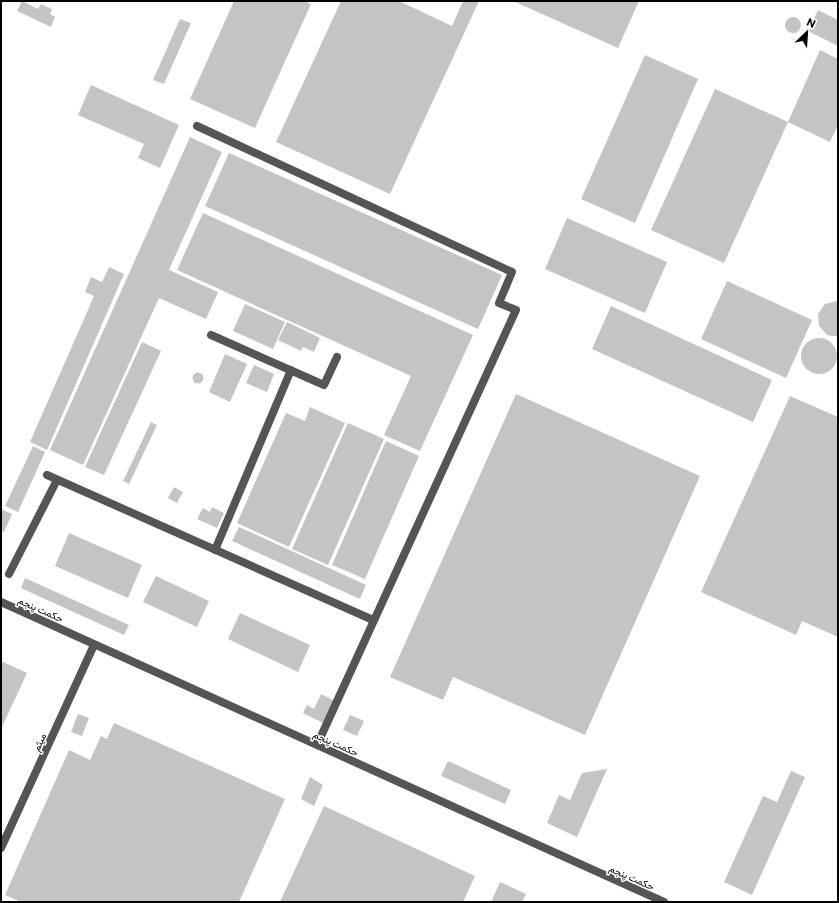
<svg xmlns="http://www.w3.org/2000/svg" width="839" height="903" font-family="Commissioner,Vazirmatn,sans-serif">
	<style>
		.building { fill: #c4c4c4 }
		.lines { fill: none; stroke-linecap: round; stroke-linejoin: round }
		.lane { stroke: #555; stroke-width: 8 }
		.street { stroke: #555; stroke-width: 8 }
		.labels { text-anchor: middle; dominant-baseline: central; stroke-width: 3; stroke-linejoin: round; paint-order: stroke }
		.street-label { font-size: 10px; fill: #000; stroke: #fff }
	</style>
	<rect width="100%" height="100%" fill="#fff"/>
	<path class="building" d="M22 1 38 9 41 4 52 9 50 14 55 17 51 27 17 11Z
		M234 1H304L311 4 255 128 190 99Z
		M341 1H399L452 26 463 1H479L390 194 276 142Z
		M513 1H639L618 48Z
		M818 10 838 20V46L808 31Z
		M785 25a8 8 0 1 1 16 0a8 8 0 1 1-16 0Z
		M180 19 191 23 164 84 153 80Z
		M820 50 838 59V125L830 142 788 122 724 263 651 230 715 89 788 122Z
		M645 55 698 79 635 223 581 199Z
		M91 85 179 125 160 168 138 158 144 144 78 115Z
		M190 137 222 152 169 270 218 292 206 319 159 298 83 465 50 450Z
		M229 153 502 275 478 329 205 206Z
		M203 213 473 335 420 451 384 435 411 376 177 270Z
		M567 218 667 262 645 313 545 269Z
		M109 267 124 274 47 450 30 442 94 296 85 292 91 277 102 282Z
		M727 281 812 320 786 378 701 339Z
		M837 301H838V336H832L827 335 819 326 818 314 825 304Z
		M245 304 285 322 273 349 233 331Z
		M611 306 772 380 753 422 592 349Z
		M287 322 320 338 314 352 303 347 301 351 278 340Z
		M801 356a18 18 0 1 1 36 0a18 18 0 1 1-36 0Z
		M142 342 161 351 104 475 85 467Z
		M225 354 247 364 230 402 209 392Z
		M254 365 274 374 267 392 246 383Z
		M192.5 378a5.5 5.5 0 1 1 11 0a5.5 5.5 0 1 1-11 0Z
		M516 394 700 476 585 735 453 677 443 700 390 677Z
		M790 396 838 417V637L802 621 796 635 701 592Z
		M310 407 345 423 289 547 237 523 286 413 305 421Z
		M151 422 157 425 129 484 123 481Z
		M348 423 384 439 328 565 292 549Z
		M386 441 419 456 365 579 332 565Z
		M33 446 45 452 18 512 5 506Z
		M174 487 183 492 177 503 168 498Z
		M212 507 224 513 217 528 197 519 203 508 210 512Z
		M1 509 12 514 4 532 1 531Z
		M239 527 366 585 360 599 232 541Z
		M69 533 142 565 128 598 55 566Z
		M156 576 209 601 197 627 143 602Z
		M25 578 129 625 124 635 21 588Z
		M240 613 310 645 298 672 228 639Z
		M1 661 27 673 1 729Z
		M321 694 335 701 325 724 303 713 307 705 314 709Z
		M78 714 89 718 82 736 71 732Z
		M350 715 364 721 357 736 343 730Z
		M114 723 285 799 239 902H21L5 895 69 750 90 760 101 736 107 739Z
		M448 761 511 790 505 804 441 776Z
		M607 769 577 837 547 823 559 795 570 800 582 773Z
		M791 771 805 777 752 895 724 882 763 796 777 802Z
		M310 777 323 785 314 806 301 799Z
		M324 806 475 876 463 902H280Z
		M500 882 526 894 522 902H491Z"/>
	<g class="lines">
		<path class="lane" d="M197 126 512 272 499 303 516 310 317 745
			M211 335 324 385 337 357
			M47 475 373 620
			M215 550 291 370
			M9 574 57 480
			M1 602 664 902"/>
		<path class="street" d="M1 848 94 645"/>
	</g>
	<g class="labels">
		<g class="street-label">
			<text transform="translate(41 609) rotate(24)">حکمت پنجم</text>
			<text transform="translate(39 742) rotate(-65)">میثم</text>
			<text transform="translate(336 743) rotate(24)">حکمت پنجم</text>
			<text transform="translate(632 877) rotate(24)">حکمت پنجم</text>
		</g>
	</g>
	<rect width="839" height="903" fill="none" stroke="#000000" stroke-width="4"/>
	<g transform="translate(807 32) rotate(25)" stroke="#ffffff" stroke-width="3" paint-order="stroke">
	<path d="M0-3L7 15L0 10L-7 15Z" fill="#000000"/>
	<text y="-6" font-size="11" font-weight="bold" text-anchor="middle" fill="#000000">N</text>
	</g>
</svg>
